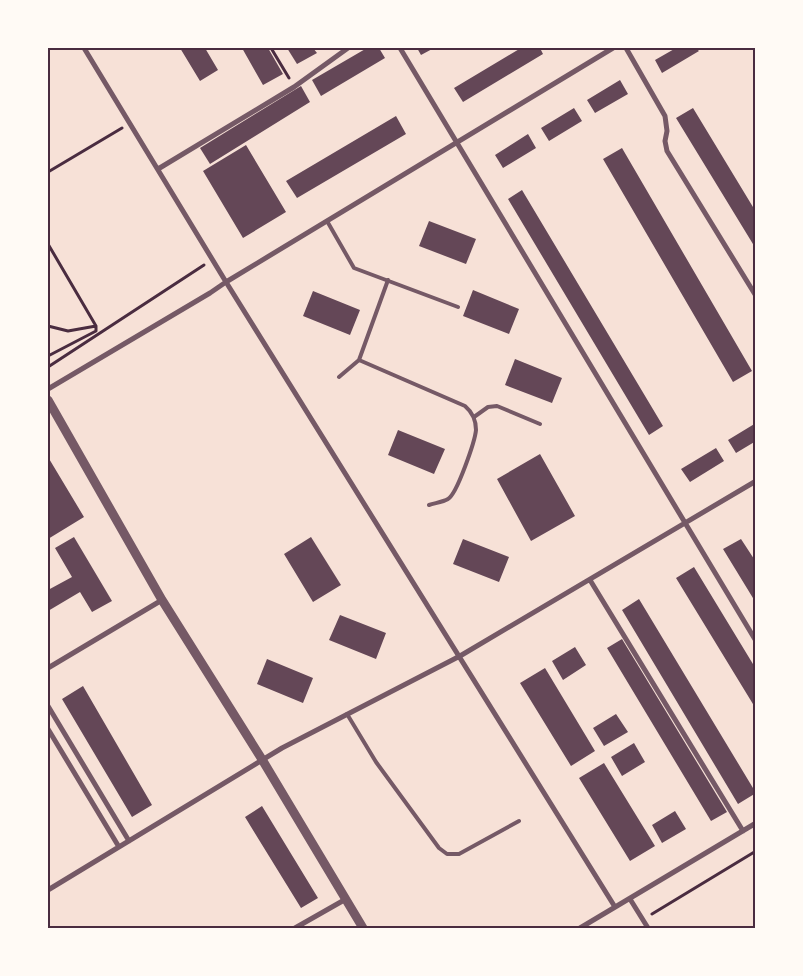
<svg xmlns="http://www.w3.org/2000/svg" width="803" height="976" font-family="'Noto Serif',serif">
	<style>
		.building { fill: #644757 }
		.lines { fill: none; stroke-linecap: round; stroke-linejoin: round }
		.path { stroke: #4a2c40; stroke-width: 3 }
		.service { stroke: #755966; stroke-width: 4 }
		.minor { stroke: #755966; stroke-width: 5 }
		.tertiary { stroke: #755966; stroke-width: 9 }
		.neatline { fill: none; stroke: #4a2c40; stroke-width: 2 }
	</style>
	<rect width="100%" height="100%" fill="#f7e1d7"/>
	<path class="building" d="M180 48H205L218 70 200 81Z
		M242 48H268L283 74 263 85Z
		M287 48H313L317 53 297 64Z
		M367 48H379L385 58 321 96 312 80Z
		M417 48H434L421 55Z
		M521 48H540L543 54 463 102 454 88Z
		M676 48H696L699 51 662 73 655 60Z
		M620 80 628 94 595 113 587 100Z
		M301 86 310 102 210 164 200 148Z
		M574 108 582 121 549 141 541 128Z
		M693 108 756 212V249L676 118Z
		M396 116 406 134 297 198 286 181Z
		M528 134 536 148 503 168 495 155Z
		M246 145 286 212 243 238 203 171Z
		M622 148 752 371 733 382 603 159Z
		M522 190 663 426 649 435 508 199Z
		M429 221 476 239 466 264 419 246Z
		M473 290 519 309 509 334 463 316Z
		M313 291 360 310 350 335 303 316Z
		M515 359 562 378 552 403 505 385Z
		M756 423V441L736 453 728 440Z
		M398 430 445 449 434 474 388 455Z
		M716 448 724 461 690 482 681 469Z
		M540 454 575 516 531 541 497 479Z
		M48 457 84 517 48 539Z
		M74 537 112 601 92 612 80 592 48 611V590L72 577 55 548Z
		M311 537 341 585 313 602 284 554Z
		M463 539 509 557 499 582 453 564Z
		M741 539 756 562V603L723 549Z
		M694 567 756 669V709L676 578Z
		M639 599 756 793 738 804 622 610Z
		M340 615 386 633 376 659 329 640Z
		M622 639 727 812 711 821 607 648Z
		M575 647 586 665 563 680 552 661Z
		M267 659 313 678 303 703 257 684Z
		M545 668 595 751 571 766 520 683Z
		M83 686 152 805 132 817 62 699Z
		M616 714 628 732 604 746 593 728Z
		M634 743 645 762 622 776 611 757Z
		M604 763 655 846 630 861 579 778Z
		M262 806 318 898 301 908 245 817Z
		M675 811 686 829 662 843 652 825Z"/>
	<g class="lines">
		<path class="path" d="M271 48 289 78
			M48 172 122 128
			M48 244 96 326V331L48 356
			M48 326 68 331 96 326
			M48 367 204 265
			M652 914 756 851"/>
		<path class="service" d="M327 221 354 268 458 307
			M359 360 388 280
			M339 377 359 360 465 406C472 412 476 420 476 430 475 441 457 494 448 499 443 502 435 503 429 505
			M474 417 488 407 497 406 540 424
			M347 714 376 762 439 848 447 854H459L519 821"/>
		<path class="minor" d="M84 48 226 282 615 907
			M400 48 756 641
			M626 48 665 116 667 131 665 141 667 151 756 296
			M158 169 294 87 348 48
			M48 389 210 293 226 282 613 48
			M590 580 743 831
			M48 668 162 600
			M48 706 129 841
			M48 729 119 847
			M48 890 282 748 460 656 756 481
			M630 899 648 928
			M295 928 346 899
			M580 928 756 823"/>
		<path class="tertiary" d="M48 400 162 600 263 761 363 928"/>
	</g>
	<rect width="803" height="976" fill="none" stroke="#fffaf5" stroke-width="98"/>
	<rect x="49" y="49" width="705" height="878" class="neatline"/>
</svg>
